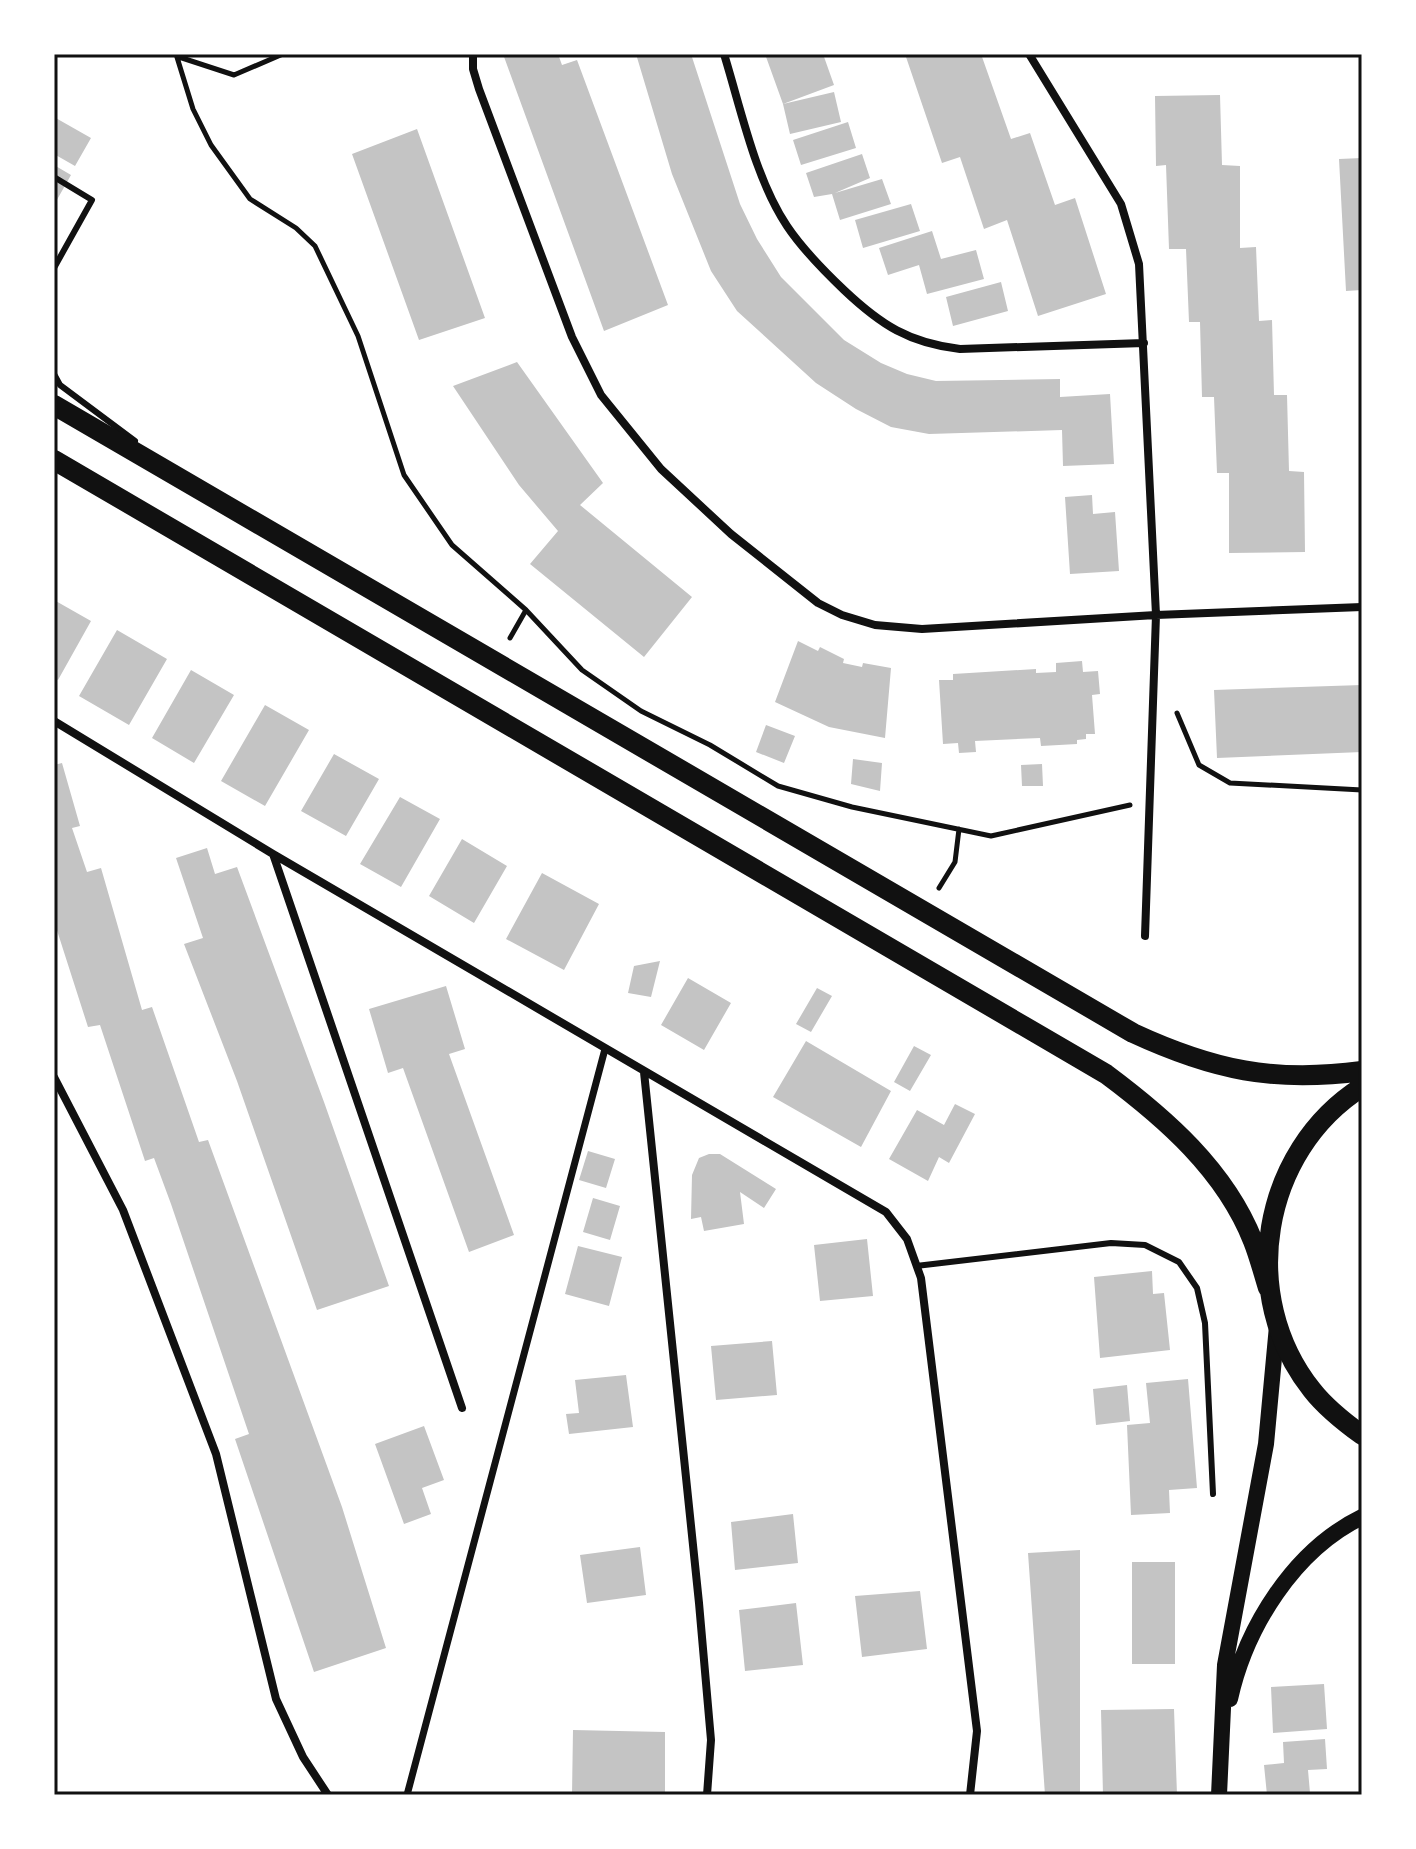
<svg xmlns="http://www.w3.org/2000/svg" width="1416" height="1849" font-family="Figtree,sans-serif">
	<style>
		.building { fill: #c4c4c4 }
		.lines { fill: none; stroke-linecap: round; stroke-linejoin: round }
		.path { stroke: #111; stroke-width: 5 }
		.service { stroke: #111; stroke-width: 6 }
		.pedestrian { stroke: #111; stroke-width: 7 }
		.minor { stroke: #111; stroke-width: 8 }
		.secondary { stroke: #111; stroke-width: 16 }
		.primary { stroke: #111; stroke-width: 20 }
		.neatline { fill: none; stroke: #111; stroke-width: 3 }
	</style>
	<rect width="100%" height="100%" fill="#fff"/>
	<path class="building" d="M503 54H558L562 65 577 60 668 305 604 331Z
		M636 54H691L740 204 757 239 781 277 844 340 881 363 907 374 936 381 1060 379V397L1110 394 1114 464 1063 466 1062 430 929 434 891 427 856 409 816 383 737 311 711 271 672 174Z
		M765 54H823L834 85 783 104Z
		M905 54H981L1011 139 1030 133 1055 205 1075 198 1106 294 1038 316 1007 220 984 229 960 157 942 163Z
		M834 92 841 122 790 134 783 104Z
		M1220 95 1222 165 1240 166V248L1256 247 1259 321 1272 320 1274 395H1287L1289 471 1304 472 1305 552 1229 553V473H1217L1214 397H1202L1200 322H1189L1186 249H1169L1166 165 1156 166 1155 96Z
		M54 117 91 138 75 166 54 154Z
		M848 122 856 148 801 165 793 140Z
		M417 129 485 318 419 340 352 154Z
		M862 154 870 178 835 193 882 179 891 204 840 220 832 194 814 197 806 173Z
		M1362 158V290L1346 291 1339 159Z
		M54 165 71 175 54 205Z
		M911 204 920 231 863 248 855 220Z
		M932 231 941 259 976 250 984 279 927 294 919 265 888 275 879 248Z
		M1001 282 1008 311 953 326 946 297Z
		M517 362 603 483 580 505 692 597 644 657 530 564 558 531 519 485 453 386Z
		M1092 495 1093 514 1115 512 1119 571 1070 574 1065 497Z
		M54 600 91 621 58 680 54 678Z
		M117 630 167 659 129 725 79 696Z
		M798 641 818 651 820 647 844 659 843 663 862 667 863 663 891 668 885 738 829 727 775 702Z
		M1082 661 1083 672 1098 671 1100 694 1092 695 1095 734H1086V739L1077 740V744L1041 746 1040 738 975 741 976 752 959 753 958 743 943 744 939 680H953V674L1036 669V673L1056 672V663Z
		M191 670 234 695 194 763 152 738Z
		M1362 685V752L1217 758 1214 690Z
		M265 705 309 730 265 806 221 781Z
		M766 725 795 736 784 763 756 752Z
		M334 754 379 779 346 836 301 811Z
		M853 759 882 763 880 791 851 784Z
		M62 763 80 826 72 828 87 872 101 868 142 1010 152 1007 199 1142 208 1140 342 1507 386 1648 314 1672 235 1439 249 1434 171 1204 154 1158 145 1161 100 1025 88 1027 54 921V765Z
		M1042 764 1043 786H1022L1021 765Z
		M400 797 440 819 401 887 360 864Z
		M462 839 507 866 474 923 429 896Z
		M207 848 215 874 237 867 324 1102 389 1286 317 1310 237 1081 184 944 203 938 176 858Z
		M542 873 599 904 564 970 506 939Z
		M660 961 651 997 628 993 634 966Z
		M688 978 731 1003 704 1050 661 1025Z
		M446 986 465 1049 449 1054 514 1235 469 1252 403 1068 388 1073 369 1009Z
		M817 988 832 996 811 1032 796 1024Z
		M806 1041 891 1091 861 1147 773 1097Z
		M914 1046 931 1055 910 1091 894 1082Z
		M955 1104 975 1114 949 1163 939 1157 928 1181 889 1159 917 1110 944 1125Z
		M588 1151 615 1159 606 1188 579 1180Z
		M709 1154H720L776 1189 764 1208 740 1192 744 1224 704 1231 701 1217 691 1219 692 1175 699 1158Z
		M593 1198 620 1206 610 1240 583 1232Z
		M867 1239 873 1296 820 1301 814 1245Z
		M578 1246 622 1257 609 1306 565 1294Z
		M1152 1271 1153 1294 1164 1293 1170 1350 1100 1358 1094 1277Z
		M772 1341 777 1395 716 1400 711 1346Z
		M626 1375 633 1427 569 1434 566 1414 579 1413 575 1380Z
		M1188 1379 1197 1488 1169 1490 1170 1513 1131 1515 1127 1425 1150 1423 1146 1383Z
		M1127 1385 1130 1421 1096 1425 1093 1389Z
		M424 1426 444 1480 422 1488 431 1514 404 1524 375 1444Z
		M793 1514 798 1563 735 1570 731 1522Z
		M640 1547 646 1595 587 1603 580 1555Z
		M1080 1550V1795H1045L1028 1553Z
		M1132 1562H1175V1664H1132Z
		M920 1591 927 1649 862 1657 855 1596Z
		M796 1603 803 1665 745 1671 739 1610Z
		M1324 1684 1327 1729 1273 1733 1271 1687Z
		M1174 1709 1177 1795H1103L1101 1710Z
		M573 1730 665 1732V1795H572Z
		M1325 1739 1327 1769 1308 1770 1310 1793 1267 1795 1264 1765 1284 1763 1283 1742Z"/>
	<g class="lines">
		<path class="path" d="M176 54 193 109 211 145 250 199 296 228 315 246 358 336 404 475 452 545 526 610 510 638
			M179 57 234 75 283 54
			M526 610 582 670 641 711 710 745 778 786 852 807 991 836 1130 805
			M1177 713 1199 765 1230 783 1362 790
			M939 888 955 862 959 829"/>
		<path class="service" d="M54 177 92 200 54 268
			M54 374 60 385 135 441
			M916 1266 1111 1243 1145 1245 1179 1262 1197 1288 1205 1323 1213 1494"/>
		<path class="pedestrian" d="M407 1795 605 1049"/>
		<path class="minor" d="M473 54V69L479 89 572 337 601 395 661 469 731 534 818 603 842 615 875 625 922 629 1156 615 1362 607
			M724 54C741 109 755 178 787 226 803 250 823 270 844 290 881 325 909 343 960 349L1144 343
			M1029 54 1121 204 1139 264 1156 615 1145 936
			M54 721 273 854 886 1212 907 1239 921 1278 977 1731 970 1795
			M273 854 462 1408
			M644 1072 699 1603 711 1740 707 1795
			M54 1077 123 1210 216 1454 276 1699 303 1757 328 1795"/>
		<path class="secondary" d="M1230 1699C1246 1627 1294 1550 1362 1517
			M1219 1795 1225 1665 1266 1444 1277 1326"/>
		<path class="primary" d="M54 405 1133 1033C1213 1070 1274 1083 1362 1071
			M54 460 1106 1074C1165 1118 1225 1170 1253 1241 1259 1256 1263 1272 1268 1288
			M1362 1087C1261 1151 1237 1296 1312 1390 1326 1408 1344 1422 1362 1435"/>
	</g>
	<rect width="1416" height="1849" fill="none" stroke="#ffffff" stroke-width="112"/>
	<rect x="56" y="56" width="1304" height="1737" class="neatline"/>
</svg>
